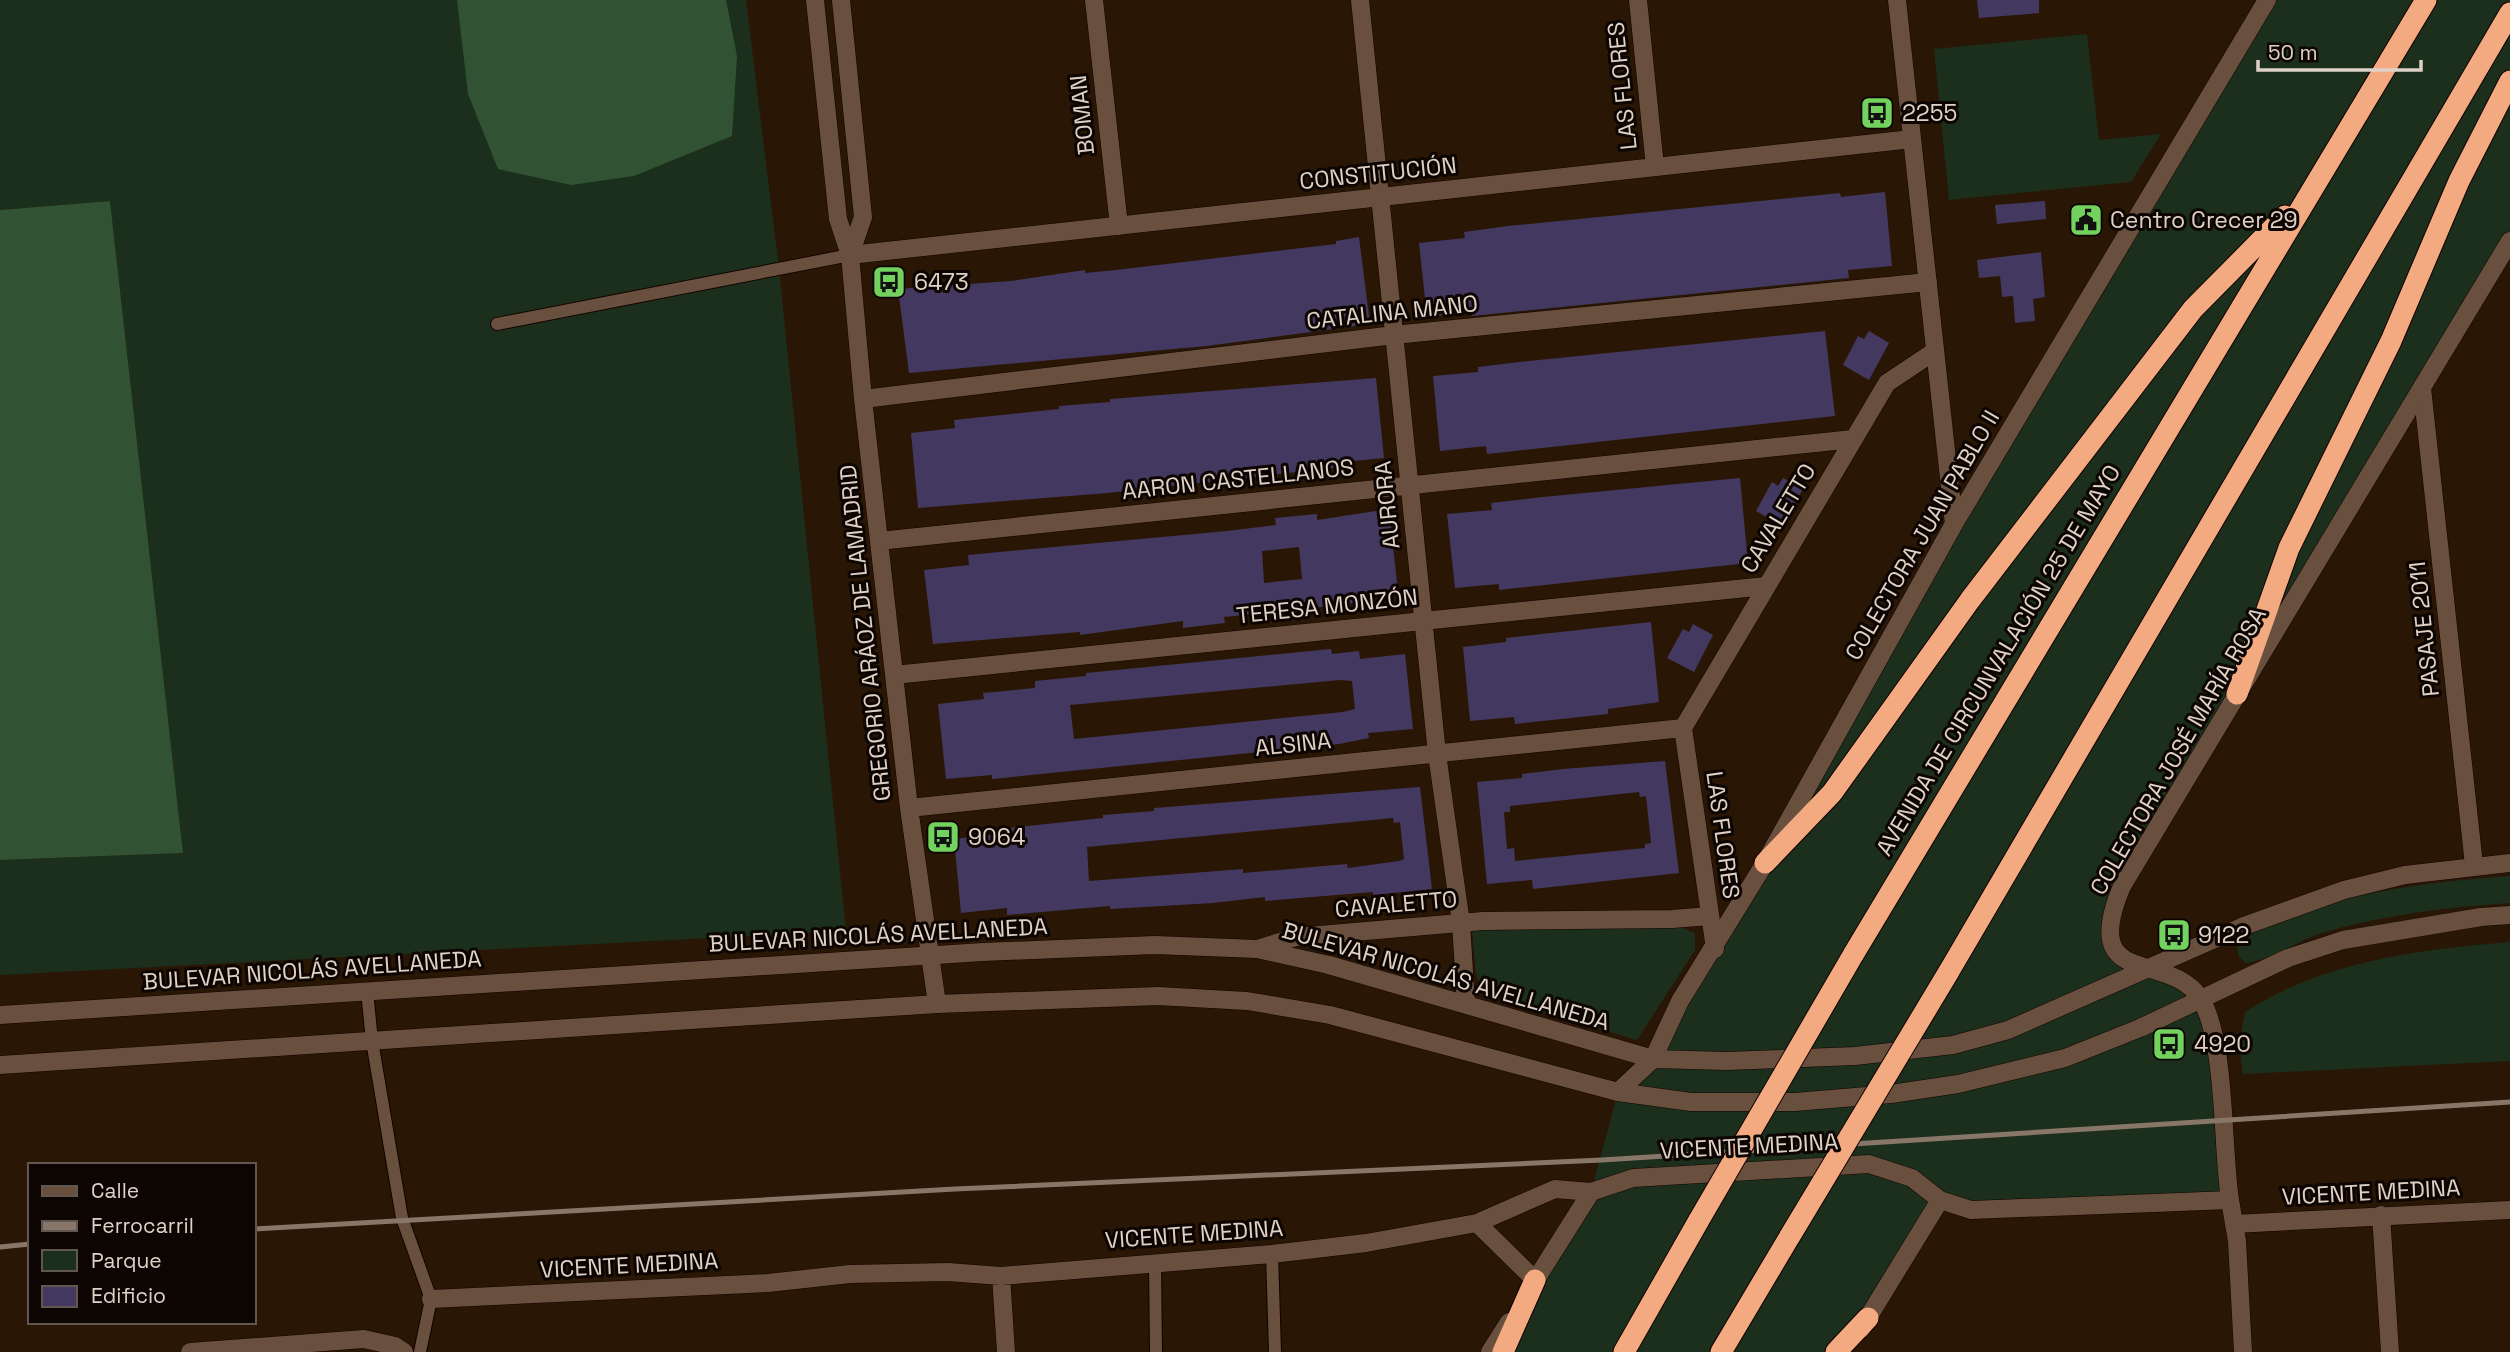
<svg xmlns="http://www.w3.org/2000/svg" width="2510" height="1352" font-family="'Space Grotesk',sans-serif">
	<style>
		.green { fill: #1b2f1c }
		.forest { fill: #315333 }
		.building { fill: #433960; fill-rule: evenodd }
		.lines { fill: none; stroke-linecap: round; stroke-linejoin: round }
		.lane-casing { stroke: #120200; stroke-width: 14 }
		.street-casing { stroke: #120200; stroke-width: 19 }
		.secondary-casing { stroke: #120200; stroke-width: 19 }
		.highway-casing { stroke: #120200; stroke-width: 23 }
		.lane { stroke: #69503e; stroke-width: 12 }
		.street { stroke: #69503e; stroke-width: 18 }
		.secondary { stroke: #69503e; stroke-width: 18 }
		.highway { stroke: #f3aa80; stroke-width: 21 }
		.rail { stroke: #887769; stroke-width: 5 }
		.highway-bridge-casing { stroke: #120200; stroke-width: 23; stroke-linecap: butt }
		.highway-bridge { stroke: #f3aa80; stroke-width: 21 }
		.labels { text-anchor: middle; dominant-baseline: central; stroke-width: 6; stroke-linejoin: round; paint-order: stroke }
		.street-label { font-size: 23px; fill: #e0d1c7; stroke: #0c0501 }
		.poi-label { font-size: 23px; fill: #e0d1c7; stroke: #0c0501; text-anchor: start }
	</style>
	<rect width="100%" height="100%" fill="#2a1605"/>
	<path class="green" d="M0 0H746L779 268 846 931 0 975V860L183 853 110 201 0 210Z
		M2267 0H2510V241L2122 886 2116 950 2201 999 2230 1200 2003 1211 1940 1201 1848 1352H1490L1591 1192 1618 1092 1653 1059Z
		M2087 34 2099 140 2161 134 2131 182 1949 200 1934 49Z
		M2510 876V903C2449 907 2384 915 2325 932 2298 940 2272 960 2245 963L2238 955 2237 943C2306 895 2427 882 2510 876Z
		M1681 927 1695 933V950L1637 1040 1488 996 1476 975 1472 930Z
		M2510 942V1061L2243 1074 2239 1045 2245 1012C2321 962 2420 949 2510 942Z"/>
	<path class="forest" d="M457 0H726L737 56 732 136 634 176 571 185 498 169 468 94Z
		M110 201 183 853 0 860V210Z"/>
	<path class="building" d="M1977 0H2039V13L1979 18Z
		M1885 192 1892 266 1848 270 1849 278 1472 316 1471 312 1427 317 1419 243 1465 238 1464 232 1508 226 1840 193 1841 197Z
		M2045 201 2046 219 1997 224 1995 205Z
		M1359 237 1370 324 1207 346 909 373 898 289 1011 281 1085 270V273L1116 270 1336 244V241Z
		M2041 252 2045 297 2033 299 2035 321 2015 323 2013 296 2002 297 2000 276 1979 278 1977 260Z
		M1825 331 1835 416 1487 454 1486 446 1440 451 1433 376 1478 372V367L1529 361Z
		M1869 331 1889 343 1869 380 1843 365 1858 336 1864 339Z
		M1376 378 1384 458 1342 462V467L1108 493 918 508 911 433 955 428 954 420 1059 409V406L1110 402V399Z
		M1740 478 1748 563 1499 590V584L1455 588 1447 514 1492 510 1491 503 1543 497Z
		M1783 478 1803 489 1782 526 1756 511 1772 482 1778 486Z
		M1389 509 1398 592 1353 598 1354 603 1330 606 1224 617 1225 623 1183 628V621L1080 635V632L933 644 924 570 969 565 968 555 1227 531 1276 525 1275 518 1317 514V520ZM1299 547 1302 579 1264 583 1262 551Z
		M1651 622 1659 702 1608 709V714L1515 724 1514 717 1470 721 1463 647 1506 642V638Z
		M1693 624 1713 635 1694 672 1667 658 1683 629 1689 632Z
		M1331 649 1332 654 1359 651 1360 659 1405 654 1413 729 1368 733 1369 738 1339 744 992 779V775L946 779 938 704 984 699 983 693 1035 688V681L1086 676V673ZM1340 680 1352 681 1355 709 1343 712 1074 739 1070 705Z
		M1665 761 1679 873 1533 889 1532 880 1487 884 1477 782 1522 778V774L1563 769ZM1639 792 1640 797 1646 796 1651 843 1645 844V848L1515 861 1514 848 1507 849 1504 812H1510V806Z
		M1420 787 1432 889 1373 895V892L1265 901V897L1213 903 1110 909V906L1007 915V908L961 913 954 839 999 834V829L1103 818V815L1154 811V808ZM1393 818 1394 823 1400 822 1404 859 1399 861 1348 868 1347 864 1243 873V869L1089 881 1087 847Z"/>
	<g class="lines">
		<defs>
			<path id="lane" d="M497 324 850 255
				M367 991 372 1041 402 1218 431 1299 420 1352
				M1272 1254 1275 1352
				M1155 1263 1156 1352"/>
			<path id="street" d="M815 0 838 219 850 255 863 399 909 808 937 1004
				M841 0 863 217 850 255
				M1094 0 1119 226
				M1360 0 1437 754 1461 923 1466 1004
				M1638 0 1655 167
				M1897 0 1954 524
				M850 255 1912 139
				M2422 388 2474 865
				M863 399 1394 335 1928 282
				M879 541 1853 439
				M894 675 1766 586
				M1683 728 1887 383 1935 351
				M1683 728 1715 949
				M909 808 1683 728
				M1257 949 1296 937 1483 921 1672 919 1710 916
				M2230 1200 2237 1241 2243 1352
				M2381 1215 2390 1352
				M1477 1223 1535 1280
				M2234 1224 2510 1210
				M1001 1276 1006 1352
				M431 1299 768 1283 850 1274 948 1272 1001 1276 1272 1254 1366 1243 1477 1223 1555 1189 1591 1192
				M190 1352 364 1339 395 1346 404 1352"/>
			<path id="secondary" d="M0 1015 983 952 1155 945 1257 949 1329 965 1653 1059 1727 1061 1855 1056 1953 1045 2008 1030 2244 926 2344 890 2405 875 2510 863
				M0 1065 937 1004 1158 996 1247 1001 1330 1015 1618 1092 1691 1102H1795L1891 1094 1958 1084 2065 1058 2140 1028 2288 958 2343 940 2481 917 2510 915
				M1618 1092 1653 1059 1680 1001 1765 863 1954 524 2267 0
				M1528 1292 1591 1192 1633 1178 1869 1164 1912 1178 1940 1200 1971 1210 2230 1200C2222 1149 2226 1037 2200 998 2168 949 2078 991 2122 886L2510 241
				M1861 1329 1940 1200
				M1490 1352 1509 1322"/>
			<path id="highway" d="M2237 694 2289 548 2391 341 2459 181 2510 81
				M1765 863 1832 793 1970 600 2193 309 2285 216
				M1853 955 2426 0
				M1948 973 2510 13
				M1503 1352 1535 1280
				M1624 1352 1699 1220
				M1721 1352 1790 1236
				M1836 1352 1868 1318"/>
		</defs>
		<use href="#lane" class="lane-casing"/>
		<use href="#street" class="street-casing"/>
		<use href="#secondary" class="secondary-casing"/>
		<use href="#highway" class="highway-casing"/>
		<use href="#lane" class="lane"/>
		<use href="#street" class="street"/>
		<use href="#secondary" class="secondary"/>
		<use href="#highway" class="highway"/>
		<path class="rail" d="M254 1229 955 1189 1602 1160 2510 1102
			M0 1247 30 1244"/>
		<defs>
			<path id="highway-bridge" d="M1699 1220 1853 955
				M1790 1236 1948 973"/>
		</defs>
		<use href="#highway-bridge" class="highway-bridge-casing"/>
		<use href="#highway-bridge" class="highway-bridge"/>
	</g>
	<defs>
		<symbol id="bus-square" viewBox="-11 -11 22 22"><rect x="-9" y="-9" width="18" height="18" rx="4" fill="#72d25d" stroke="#0c0501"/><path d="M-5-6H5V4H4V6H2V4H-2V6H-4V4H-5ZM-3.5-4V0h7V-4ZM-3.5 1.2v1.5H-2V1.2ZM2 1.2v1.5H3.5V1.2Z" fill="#111"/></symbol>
		<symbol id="civic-square" viewBox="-11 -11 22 22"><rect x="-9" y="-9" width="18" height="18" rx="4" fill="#72d25d" stroke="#0c0501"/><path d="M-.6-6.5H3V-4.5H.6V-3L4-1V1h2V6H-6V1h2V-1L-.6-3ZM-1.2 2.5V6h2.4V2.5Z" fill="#111"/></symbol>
	</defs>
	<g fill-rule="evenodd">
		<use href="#bus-square" x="1858" y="94" width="38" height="38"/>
		<use href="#civic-square" x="2067" y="201" width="38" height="38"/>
		<use href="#bus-square" x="870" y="263" width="38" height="38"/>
		<use href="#bus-square" x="924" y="818" width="38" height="38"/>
		<use href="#bus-square" x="2155" y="916" width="38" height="38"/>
		<use href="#bus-square" x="2150" y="1025" width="38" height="38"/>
	</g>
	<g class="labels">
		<g class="street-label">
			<text transform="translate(1622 86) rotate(-96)">LAS FLORES</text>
			<text transform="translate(1082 115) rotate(-96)">BOMAN</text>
			<text transform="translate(1378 173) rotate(-6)">CONSTITUCIÓN</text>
			<text transform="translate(1392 312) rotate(-6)">CATALINA MANO</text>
			<text transform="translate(1238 479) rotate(-6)">AARON CASTELLANOS</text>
			<text transform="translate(1387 505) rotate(-96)">AURORA</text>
			<text transform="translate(1778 518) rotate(-59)">CAVALETTO</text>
			<text transform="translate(1922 535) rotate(-60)">COLECTORA JUAN PABLO II</text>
			<text transform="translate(1327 606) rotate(-6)">TERESA MONZÓN</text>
			<text transform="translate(2424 629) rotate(-96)">PASAJE 2011</text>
			<text transform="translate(865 633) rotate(-96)">GREGORIO ARÁOZ DE LAMADRID</text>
			<text transform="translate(1998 660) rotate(-59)">AVENIDA DE CIRCUNVALACIÓN 25 DE MAYO</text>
			<text transform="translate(1293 744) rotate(-6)">ALSINA</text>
			<text transform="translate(2178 751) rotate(-60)">COLECTORA JOSÉ MARÍA ROSA</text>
			<text transform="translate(1723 835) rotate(82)">LAS FLORES</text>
			<text transform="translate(1396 904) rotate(-5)">CAVALETTO</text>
			<text transform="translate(878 935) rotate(-3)">BULEVAR NICOLÁS AVELLANEDA</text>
			<text transform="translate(312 970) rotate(-4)">BULEVAR NICOLÁS AVELLANEDA</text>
			<text transform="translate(1446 976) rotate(16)">BULEVAR NICOLÁS AVELLANEDA</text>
			<text transform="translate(1749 1146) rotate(-3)">VICENTE MEDINA</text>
			<text transform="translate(2371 1192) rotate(-3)">VICENTE MEDINA</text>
			<text transform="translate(1194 1234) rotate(-4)">VICENTE MEDINA</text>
			<text transform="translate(629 1265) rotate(-3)">VICENTE MEDINA</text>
		</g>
		<g class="poi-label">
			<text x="1902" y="113">2255</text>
			<text x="2110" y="220">Centro Crecer 29</text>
			<text x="914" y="282">6473</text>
			<text x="968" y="837">9064</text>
			<text x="2198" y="935">9122</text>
			<text x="2194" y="1044">4920</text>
		</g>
	</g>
	<rect x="28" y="1163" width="228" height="161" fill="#0c0501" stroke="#615750" stroke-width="2"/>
	<rect x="42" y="1186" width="35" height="10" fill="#69503e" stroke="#615750" stroke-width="2"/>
	<text x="91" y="1198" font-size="21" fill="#e0d1c7">Calle</text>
	<rect x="42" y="1221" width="35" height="10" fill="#887769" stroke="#615750" stroke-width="2"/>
	<text x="91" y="1233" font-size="21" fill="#e0d1c7">Ferrocarril</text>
	<rect x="42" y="1250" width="35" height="21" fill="#1b2f1c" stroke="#615750" stroke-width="2"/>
	<text x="91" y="1268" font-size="21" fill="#e0d1c7">Parque</text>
	<rect x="42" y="1286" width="35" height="21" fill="#433960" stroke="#615750" stroke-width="2"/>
	<text x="91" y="1303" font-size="21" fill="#e0d1c7">Edificio</text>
	<path d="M2258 60v10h163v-10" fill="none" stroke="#e0d1c7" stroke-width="3.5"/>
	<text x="2268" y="60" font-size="21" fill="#e0d1c7" stroke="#0c0501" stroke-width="5" paint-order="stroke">50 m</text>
</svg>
